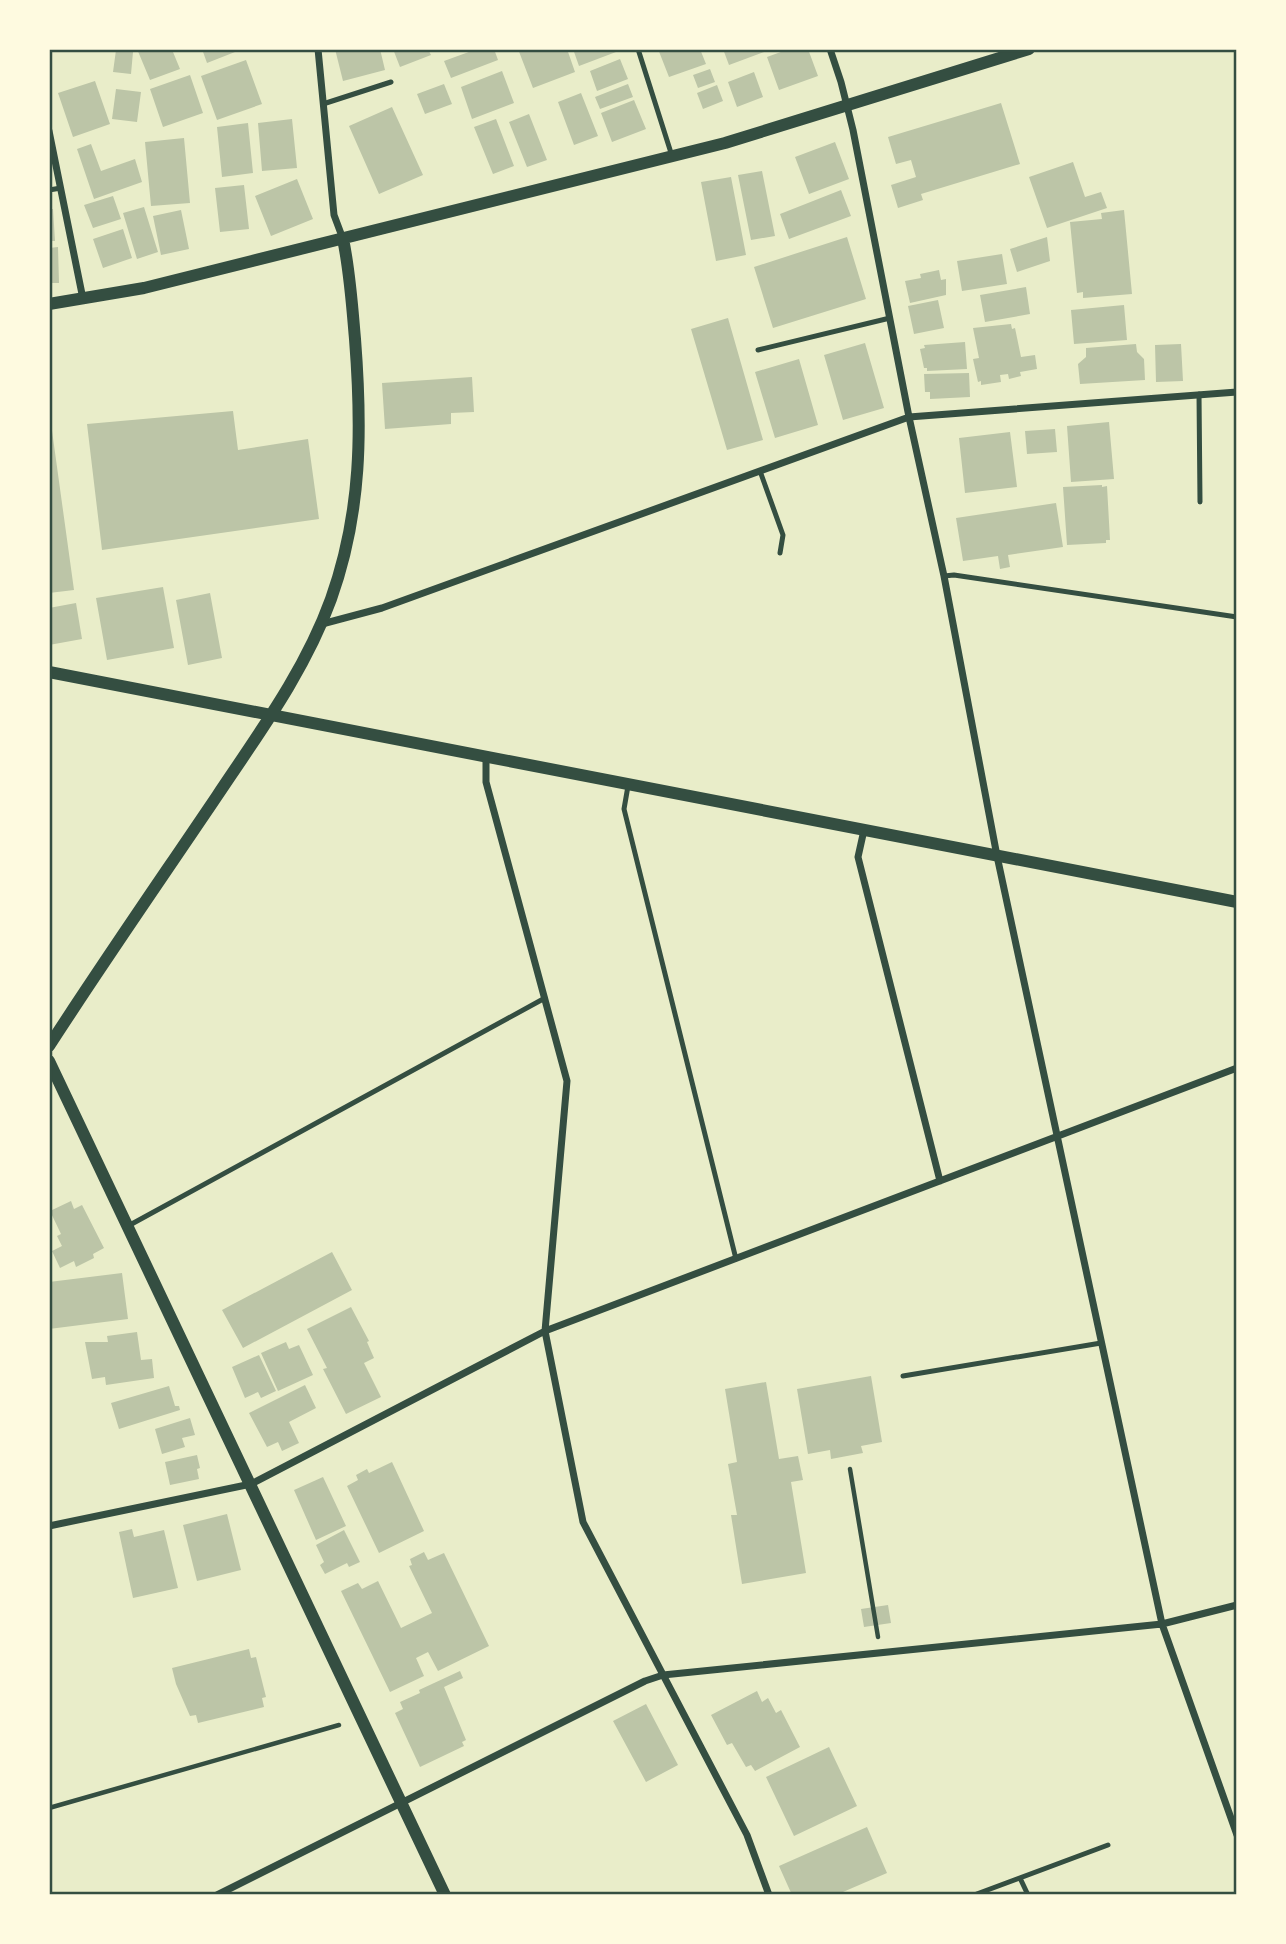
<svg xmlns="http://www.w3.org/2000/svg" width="1286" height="1944" font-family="Signika,sans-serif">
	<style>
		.building { fill: #bcc5a7 }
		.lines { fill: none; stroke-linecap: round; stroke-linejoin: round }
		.path { stroke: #344e41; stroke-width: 4.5 }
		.service { stroke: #344e41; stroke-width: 5 }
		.minor { stroke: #344e41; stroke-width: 7 }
		.tertiary { stroke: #344e41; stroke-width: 12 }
		.neatline { fill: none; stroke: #344e41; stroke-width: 2.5 }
	</style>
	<rect width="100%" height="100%" fill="#e9edc9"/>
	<path class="building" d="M137 49H180L173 52 180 69 150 80Z
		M202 49H234L235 52 207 63Z
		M335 49H380L385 70 343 81Z
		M393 49H428L431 55 400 67Z
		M477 49H494L498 60 451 78 444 61Z
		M518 49H567L575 72 533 88Z
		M573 49H615L616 52 579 66Z
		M658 49H700L706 64 669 77Z
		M723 49H772L729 65Z
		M789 49H808L818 76 779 90 767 57Z
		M116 50 133 52 131 74 113 72Z
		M620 59 628 79 597 91 590 71Z
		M246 60 262 104 217 120 201 76Z
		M710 69 715 82 698 88 693 75Z
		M502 71 514 103 472 119 461 87Z
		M754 72 763 97 737 107 728 82Z
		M190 75 203 113 163 127 150 89Z
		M95 81 110 124 73 137 58 93Z
		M444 84 452 104 425 114 417 94Z
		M628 84 633 97 600 109 595 97Z
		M717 85 723 101 703 109 697 93Z
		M116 89 141 92 137 122 112 119Z
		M581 93 598 136 574 145 558 102Z
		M634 100 646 129 612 142 601 113Z
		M1001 103 1020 164 921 194 923 200 898 208 891 185 916 177 911 160 896 164 888 137Z
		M392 107 423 175 379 194 349 126Z
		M529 114 547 160 527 167 509 122Z
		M292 119 297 168 262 171 258 123Z
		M496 119 514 166 493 174 474 127Z
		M248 123 253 173 222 177 217 127Z
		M184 138 190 203 151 206 145 142Z
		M835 142 849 179 809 194 795 157Z
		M91 144 101 171 135 159 142 182 94 199 77 149Z
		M1073 162 1085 197 1101 192 1107 208 1047 228 1029 177Z
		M762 171 775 236 751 240 738 175Z
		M731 177 746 255 716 261 701 182Z
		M297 179 313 219 271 236 255 196Z
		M244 185 249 229 220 232 215 188Z
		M841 190 851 216 789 239 780 214Z
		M113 196 121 219 93 228 84 205Z
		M144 207 158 252 137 259 123 213Z
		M49 209H53L55 241H49Z
		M181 210 189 249 161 255 153 216Z
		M1124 210 1132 294 1083 298V292L1077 293 1070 222 1102 219 1101 213Z
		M123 229 132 258 103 268 93 239Z
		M847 237 866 299 773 328 754 267Z
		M1047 237 1050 261 1017 272 1010 249Z
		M58 247 59 283H49V248Z
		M1002 254 1007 284 962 291 957 261Z
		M939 270 941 280 946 279V295L910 303 905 281 921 278 920 274Z
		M1026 287 1030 314 985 322 980 295Z
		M938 300 944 328 914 334 908 306Z
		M1124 305 1127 340 1074 344 1071 310Z
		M728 318 763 440 727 450 691 329Z
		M1011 324 1012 329 1015 328 1021 357 1035 355 1037 369 1020 372 1021 376 1009 379 1008 374 1000 375 1001 382 981 385V381L978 382 973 359 979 358 973 328Z
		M965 342 967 369 927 371V368H924L920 349 925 348 924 345Z
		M865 343 884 408 843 420 824 355Z
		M1136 344 1137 352 1144 359 1145 380 1080 384 1078 364 1086 357V348Z
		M1181 344 1183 381 1156 382 1155 345Z
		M799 359 818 425 775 438 755 372Z
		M969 373 970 397 930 399V392H925L924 374Z
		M472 377 474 412 451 413V424L385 429 382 383Z
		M49 409 74 590 49 593Z
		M233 411 238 450 308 439 319 519 102 550 87 424Z
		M1109 422 1114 479 1071 482 1067 426Z
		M1055 429 1057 452 1027 454 1025 431Z
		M1010 432 1017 487 965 493 959 438Z
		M1102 485V487L1107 486 1110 540H1106V543L1067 545 1063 487Z
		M1056 503 1063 547 1008 555 1010 567 1000 569 998 556 963 561 956 518Z
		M163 587 174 648 107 660 96 598Z
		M210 593 222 658 188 665 176 600Z
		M76 603 82 639 49 645V608Z
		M71 1201 74 1209 82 1205 104 1248 93 1254 94 1258 76 1267 74 1261 60 1268 52 1251 62 1246 57 1236 61 1234 50 1211Z
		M332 1252 352 1290 243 1348 222 1310Z
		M122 1273 128 1319 49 1329V1282Z
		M351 1307 369 1341 367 1342 374 1358 364 1363 381 1397 346 1414 323 1369 327 1368 307 1329Z
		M137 1332 141 1360 152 1359 154 1378 106 1385 105 1377 92 1379 85 1342H108L107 1336Z
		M286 1342 289 1349 299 1345 313 1375 278 1391 261 1353Z
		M259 1355 276 1391 261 1398 258 1392 245 1398 232 1367Z
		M871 1376 882 1442 861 1446 863 1453 831 1459 830 1450 808 1454 797 1389Z
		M766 1382 779 1459 798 1456 803 1480 791 1482 806 1573 742 1584 731 1515H737L728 1464 737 1462 725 1389Z
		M305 1385 316 1408 289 1422 299 1443 282 1451 278 1442 267 1447 249 1413Z
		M169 1386 175 1406H179L180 1410 119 1429 111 1403Z
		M190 1418 195 1435 182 1438 185 1447 162 1454 155 1429Z
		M197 1455 200 1468 197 1469 199 1479 170 1485 165 1462Z
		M392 1462 424 1531 379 1553 347 1486 358 1480 356 1475 367 1469 369 1473Z
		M323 1477 346 1526 316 1540 294 1490Z
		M227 1514 241 1570 197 1581 183 1525Z
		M132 1529 134 1537 164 1530 178 1588 133 1598 119 1532Z
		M344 1530 360 1562 349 1567 347 1563 325 1574 320 1565 324 1562 316 1545Z
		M424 1552 428 1560 444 1553 489 1646 438 1671 428 1652 416 1658 424 1676 390 1692 341 1591 358 1583 362 1589 378 1581 401 1628 432 1613 409 1566 412 1565 410 1559Z
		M888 1605 891 1623 864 1627 861 1609Z
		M249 1649 251 1658 256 1657 266 1697 262 1698 264 1707 198 1723 196 1715 190 1716 176 1684 172 1668Z
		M460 1671 463 1678 444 1687 466 1740 462 1742 464 1746 420 1767 395 1713 403 1709 400 1702 420 1693 419 1690Z
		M757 1691 762 1702 768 1698 776 1713 781 1710 800 1747 755 1771 751 1765 746 1767 732 1743 727 1745 711 1715Z
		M646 1704 678 1765 646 1782 613 1721Z
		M829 1747 857 1806 794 1836 766 1777Z
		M867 1827 887 1873 836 1895H792L779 1866Z"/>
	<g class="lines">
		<path class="path" d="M850 1469 878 1637
			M49 1808 339 1725"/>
		<path class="service" d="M638 49 672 156
			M323 104 391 82
			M49 190 61 188
			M758 350 890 318
			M1199 394 1200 502
			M760 471 783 535 780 553
			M944 576 954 575 1237 617
			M628 786 624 809 736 1259
			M128 1226 545 998
			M903 1376 1101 1343
			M1020 1878 1028 1895
			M974 1895 1108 1845"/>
		<path class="minor" d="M318 49 334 215 343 239
			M830 49 841 82 853 130 909 417 944 576 997 856 1162 1624 1237 1835
			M49 131 83 299
			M322 624 382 608 909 417 1237 392
			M486 757V782L567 1081 545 1331 583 1522 747 1835 769 1895
			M864 830 858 857 940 1181
			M49 1526 251 1484 545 1331 1237 1068
			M217 1895 645 1681 663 1675 1162 1624 1237 1605"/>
		<path class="tertiary" d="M49 304 144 288 725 143 1029 49
			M49 672 1237 902
			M49 1046C104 961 161 879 217 796 259 733 305 671 331 599 362 512 362 429 355 339 352 305 350 272 343 239
			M49 1061 445 1895"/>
	</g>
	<rect width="1286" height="1944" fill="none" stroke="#fefae0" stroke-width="102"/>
	<rect x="51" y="51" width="1184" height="1842" class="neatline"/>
</svg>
